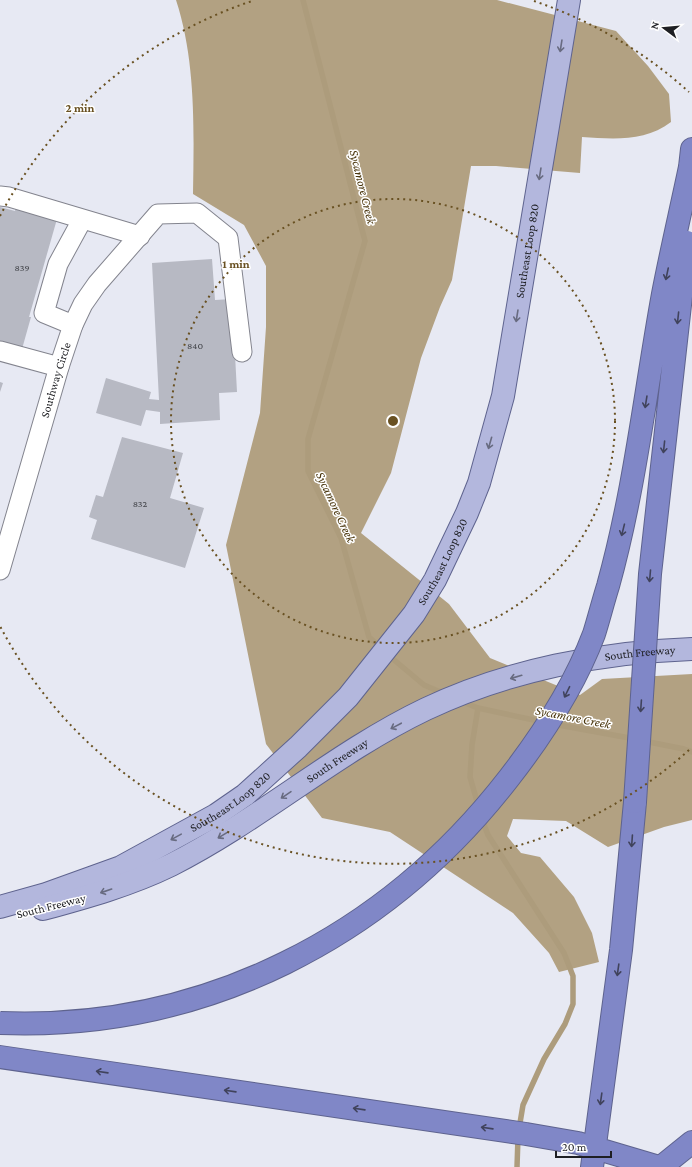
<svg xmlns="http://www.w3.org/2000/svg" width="692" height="1167" font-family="'Crimson Pro',serif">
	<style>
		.forest { fill: #b2a182 }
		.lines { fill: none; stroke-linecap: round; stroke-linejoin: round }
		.stream { stroke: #ad9c7c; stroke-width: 5.5 }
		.building { fill: #b7b9c3 }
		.minor-casing { stroke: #83848e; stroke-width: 21 }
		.major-casing { stroke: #5e638e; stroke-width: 24 }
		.highway-casing { stroke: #5e638e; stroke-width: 24 }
		.minor { stroke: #fff; stroke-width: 19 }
		.major { stroke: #b3b7dd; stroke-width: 22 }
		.highway { stroke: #8087c7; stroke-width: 22 }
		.highway-bridge-casing { stroke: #5e638e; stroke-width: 24; stroke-linecap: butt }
		.highway-bridge { stroke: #8087c7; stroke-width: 22 }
		.oneway { stroke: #686b80 }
		.oneway2 { stroke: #40435c }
		.ring { fill: none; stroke: #695122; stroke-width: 2; stroke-dasharray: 2 4 }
		.labels { text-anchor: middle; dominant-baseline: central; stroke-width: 3; stroke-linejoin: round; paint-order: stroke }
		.number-label { font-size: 10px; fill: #44464b }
		.street-label { font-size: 12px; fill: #1e1f23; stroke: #fff }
		.water-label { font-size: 13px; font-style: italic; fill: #4b370e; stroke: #fff }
		.centre { fill: #695122; stroke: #fff; stroke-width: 2 }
		.ring-label { font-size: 12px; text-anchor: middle; font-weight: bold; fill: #695122; stroke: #fff; stroke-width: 3; stroke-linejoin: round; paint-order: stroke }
	</style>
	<rect width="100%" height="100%" fill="#e7e9f3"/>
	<path class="forest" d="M176 0H497L616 31 648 66 669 94 671 122C645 142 613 139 582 137L580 173 496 166H471L452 280 440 307 421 358 391 473 361 533 449 604 490 658 580 695 602 679 692 674V820L664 827 608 847 566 821 513 819 507 836 521 853 540 857 574 897 592 933 599 962 559 972 549 953 513 913 390 832 322 818 266 744 226 545 260 413 266 327V266L244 225 193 194C194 130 196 61 176 0Z"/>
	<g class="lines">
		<path class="stream" d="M303 0 365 241 308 439V471L341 538 369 637 381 648
			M387 654 424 685 445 694
			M460 701 478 708 543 722
			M478 708 472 745 470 777 478 805
			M553 724 635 739
			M644 741 684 749 692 752
			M481 817 488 835 564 953 573 976V1004L565 1024 544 1059 523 1105 519 1129
			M517 1167 518 1137"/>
	</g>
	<path class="building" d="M0 207 15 211 16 207 57 219 29 317H31L22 349 0 343Z
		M212 259 215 300 232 299 237 392 219 393 220 420 160 424V412L146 410 141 426 96 413 106 378 151 392 149 399 159 400 152 263Z
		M0 382 3 383 0 392Z
		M122 437 183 453 170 498 204 508 185 568 91 539 97 520 89 517 96 495 103 497Z"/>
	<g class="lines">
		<defs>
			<g id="minor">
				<path d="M0 196 9 197 140 236"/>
				<path d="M73 325 44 313 58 264 82 220"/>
				<path d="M0 351 59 367"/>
				<path id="s1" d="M0 570 59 367 73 325 83 304 97 284 158 214 197 213 228 238 242 352"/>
			</g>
			<g id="major">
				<path id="s2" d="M0 907 46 894 121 867 216 815 245 795 298 747 348 697 414 614 435 580 467 513 479 483 503 396 569 0"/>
				<path id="s3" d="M43 909C87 897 130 885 171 865 260 820 336 752 426 709 508 670 602 652 692 649"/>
			</g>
			<path id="highway" d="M690 167 692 149
				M0 1057 526 1134 578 1143 659 1167
				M592 1167 621 950 635 802
				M661 1167 692 1142"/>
		</defs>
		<use href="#minor" class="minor-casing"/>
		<use href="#major" class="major-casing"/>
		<use href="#highway" class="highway-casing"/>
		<use href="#minor" class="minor"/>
		<use href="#major" class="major"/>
		<use href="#highway" class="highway"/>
		<defs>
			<path id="highway-bridge" d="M635 802 650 574 687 242
				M0 1023C204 1031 386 937 509 778 544 733 574 687 594 634 599 618 603 602 608 586 635 489 645 393 663 294 671 252 681 210 690 167"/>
		</defs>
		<use href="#highway-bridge" class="highway-bridge-casing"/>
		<use href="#highway-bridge" class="highway-bridge"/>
	</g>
	<defs><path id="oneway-shaft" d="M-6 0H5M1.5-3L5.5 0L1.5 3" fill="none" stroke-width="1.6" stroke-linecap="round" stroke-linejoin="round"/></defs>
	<g class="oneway">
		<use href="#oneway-shaft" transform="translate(561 46) rotate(99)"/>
		<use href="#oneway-shaft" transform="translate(540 174) rotate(99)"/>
		<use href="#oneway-shaft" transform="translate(517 316) rotate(99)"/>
		<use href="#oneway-shaft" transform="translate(490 443) rotate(106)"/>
		<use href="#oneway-shaft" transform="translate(516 677) rotate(164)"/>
		<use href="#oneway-shaft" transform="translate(396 726) rotate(152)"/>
		<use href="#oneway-shaft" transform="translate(286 795) rotate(146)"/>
		<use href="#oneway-shaft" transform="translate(223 835) rotate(149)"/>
		<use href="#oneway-shaft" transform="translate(176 837) rotate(151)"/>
		<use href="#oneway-shaft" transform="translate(106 891) rotate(161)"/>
	</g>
	<g class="oneway2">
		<use href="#oneway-shaft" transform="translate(667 274) rotate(102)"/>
		<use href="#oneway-shaft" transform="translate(678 318) rotate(96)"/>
		<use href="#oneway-shaft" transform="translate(646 402) rotate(99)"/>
		<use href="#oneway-shaft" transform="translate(664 447) rotate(96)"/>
		<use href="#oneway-shaft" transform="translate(623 530) rotate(104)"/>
		<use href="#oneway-shaft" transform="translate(650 576) rotate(95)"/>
		<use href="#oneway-shaft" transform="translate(567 692) rotate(116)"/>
		<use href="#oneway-shaft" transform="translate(641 706) rotate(94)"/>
		<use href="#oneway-shaft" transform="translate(632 841) rotate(94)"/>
		<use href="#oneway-shaft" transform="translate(618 970) rotate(98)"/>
		<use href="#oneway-shaft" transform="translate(102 1072) rotate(-172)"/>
		<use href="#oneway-shaft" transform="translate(230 1091) rotate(-172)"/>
		<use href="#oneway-shaft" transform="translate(601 1099) rotate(98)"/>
		<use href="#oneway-shaft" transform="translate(359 1109) rotate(-172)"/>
		<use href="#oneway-shaft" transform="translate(487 1128) rotate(-172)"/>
	</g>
	<g class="ring">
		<circle cx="393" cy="421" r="222"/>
		<path d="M689 750A443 443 0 0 1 0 626M0 216A443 443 0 0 1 252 1M534 1A443 443 0 0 1 689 92"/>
	</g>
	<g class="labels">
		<g class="number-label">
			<text x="22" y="267">839</text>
			<text x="195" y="345">840</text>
			<text x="140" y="503">832</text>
		</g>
		<g class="street-label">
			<text stroke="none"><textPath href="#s2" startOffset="903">Southeast Loop 820</textPath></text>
			<text stroke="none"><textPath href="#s1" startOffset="198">Southway Circle</textPath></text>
			<text stroke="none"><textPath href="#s2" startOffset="579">Southeast Loop 820</textPath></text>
			<text stroke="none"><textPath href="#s3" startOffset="657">South Freeway</textPath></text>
			<text stroke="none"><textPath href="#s3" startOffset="332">South Freeway</textPath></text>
			<text stroke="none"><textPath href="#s2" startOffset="255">Southeast Loop 820</textPath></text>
			<text transform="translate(51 906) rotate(-14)">South Freeway</text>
		</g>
		<g class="water-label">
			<text transform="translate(363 187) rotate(76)">Sycamore Creek</text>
			<text transform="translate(336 507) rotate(65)">Sycamore Creek</text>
			<text transform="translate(573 717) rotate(11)">Sycamore Creek</text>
		</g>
	</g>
	<circle cx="393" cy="421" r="6" class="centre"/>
	<g class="ring-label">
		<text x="80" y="112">2 min</text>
		<text x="236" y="268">1 min</text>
	</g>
	<g transform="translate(664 28) rotate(286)" stroke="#ffffff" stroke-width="3" paint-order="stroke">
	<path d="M0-3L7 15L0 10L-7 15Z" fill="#1e1f23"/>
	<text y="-6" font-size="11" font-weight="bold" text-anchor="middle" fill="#1e1f23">N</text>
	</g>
	<path d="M556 1151v6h55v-6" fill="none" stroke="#1e1f23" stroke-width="2"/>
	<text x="562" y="1151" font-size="12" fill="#1e1f23" stroke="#ffffff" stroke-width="3" paint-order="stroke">20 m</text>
</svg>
